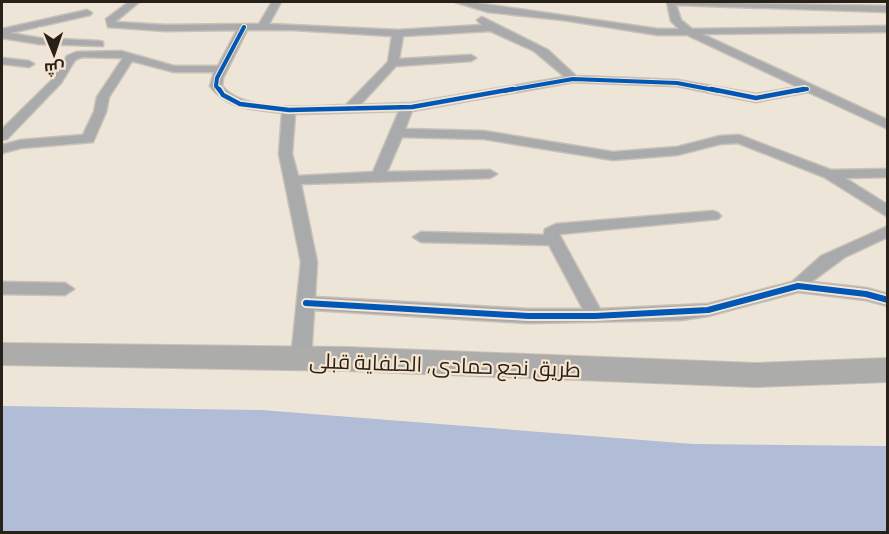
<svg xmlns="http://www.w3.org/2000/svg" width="889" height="534" font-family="Barlow,Cairo,sans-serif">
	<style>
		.water { fill: #b1bcd6 }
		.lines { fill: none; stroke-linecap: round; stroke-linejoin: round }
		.street-casing { stroke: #c9c1b8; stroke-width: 3 }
		.primary-casing { stroke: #c9c1b8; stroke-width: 2 }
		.street { fill: #a8aaab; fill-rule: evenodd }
		.primary { fill: #acacaa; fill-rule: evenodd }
		.cycleway-far2-casing { stroke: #f6e6d1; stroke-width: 6 }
		.cycleway-far1-casing { stroke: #f6e6d1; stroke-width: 8 }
		.cycleway-casing { stroke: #f6e6d1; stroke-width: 10 }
		.cycleway-far2 { stroke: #0057b8; stroke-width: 4 }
		.cycleway-far1 { stroke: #0057b8; stroke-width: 4.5 }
		.cycleway { stroke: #0057b8; stroke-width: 6 }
		.labels { text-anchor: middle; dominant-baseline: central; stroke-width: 4.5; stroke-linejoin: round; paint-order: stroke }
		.street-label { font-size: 21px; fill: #272119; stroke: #f6e6d1 }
	</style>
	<rect width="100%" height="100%" fill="#eee5d9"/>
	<path class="water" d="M2 406 261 410 693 444 887 446V532H2Z"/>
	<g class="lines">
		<defs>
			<path id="street" d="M129 2H139L115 22 165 25 259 24 272 2H281L269 24 398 30 482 25 477 20 482 17 548 50 576 76 677 80 756 94 798 87 687 35H658L563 20 488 12 455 2H469L658 29H679L671 21 667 2 888 6V12L676 5 681 20 692 29 888 26V32L702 34 888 120V129L808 92 756 102 677 86 573 82 412 111 405 129 484 131 613 152 677 147 720 136 739 135 831 170 888 169V177L845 178 888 205V217L824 177 738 143 720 144 677 155 613 160 484 139 402 137 387 172 490 170 497 174 490 178 301 184 317 262 315 297 528 309H583L549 245 421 242 413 237 421 232 544 235 545 229 556 224 713 211 718 213 721 216 718 219 559 234 600 309 708 304 792 282 821 256 888 226V237L845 257 811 282 866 288 888 294V306L866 300 798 292 708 316 681 320 528 323 314 310 311 359 308 364 301 366 294 364 291 359 301 262 279 154 282 113C255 109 228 110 210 86L214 72H174L132 61 109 97 106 112 93 142 21 148 2 153V145L21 140 83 135 94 112 97 97 123 58 82 57 75 60 61 83 7 139 2 140V129L53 79 67 56 76 52 121 51 174 66H218L237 30 165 31 108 27 106 19ZM247 30H294L392 36 388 62 346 105C313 106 244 114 222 86L223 78ZM490 31 534 51 565 77 412 103 360 105 396 66 471 61 476 58 471 55 399 59 403 36ZM399 111 373 172 298 176 292 154 295 114Z
				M87 10 92 13 90 15 10 33 39 38 99 41 103 42V46L39 44 2 38V29Z
				M2 58 29 61 34 64 29 67 2 64Z
				M2 282 65 283 74 289 65 295 2 294Z"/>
			<path id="primary" d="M2 343 346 347 755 363 888 358V382L755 387 346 371 2 365Z"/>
		</defs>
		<use href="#street" class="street-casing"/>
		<use href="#primary" class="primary-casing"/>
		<use href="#street" class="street"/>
		<use href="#primary" class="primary"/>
		<defs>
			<path id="cycleway-far2" d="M220 91 216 86 217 78 244 27
				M504 91 573 79 677 83 719 91
				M796 91 807 89"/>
			<path id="cycleway-far1" d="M219 89 223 95 240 104 289 110 412 107 513 89
				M711 89 756 98 804 89"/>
			<path id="cycleway" d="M306 303 528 316H595L708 310 798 286 866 294 888 300"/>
		</defs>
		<use href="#cycleway-far2" class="cycleway-far2-casing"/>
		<use href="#cycleway-far1" class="cycleway-far1-casing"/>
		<use href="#cycleway" class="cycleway-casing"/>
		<use href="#cycleway-far2" class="cycleway-far2"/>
		<use href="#cycleway-far1" class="cycleway-far1"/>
		<use href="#cycleway" class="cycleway"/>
	</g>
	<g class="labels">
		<g class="street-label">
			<text transform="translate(445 364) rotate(2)">طريق نجع حمادى, الحلفاية قبلى</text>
		</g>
	</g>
	<rect width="889" height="534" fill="none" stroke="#272119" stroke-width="6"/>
	<g transform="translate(54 54) rotate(178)" stroke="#f6e6d1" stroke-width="4.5" paint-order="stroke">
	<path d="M0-4.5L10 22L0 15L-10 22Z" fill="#272119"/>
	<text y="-9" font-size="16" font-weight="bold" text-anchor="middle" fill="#272119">ش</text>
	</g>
</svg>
